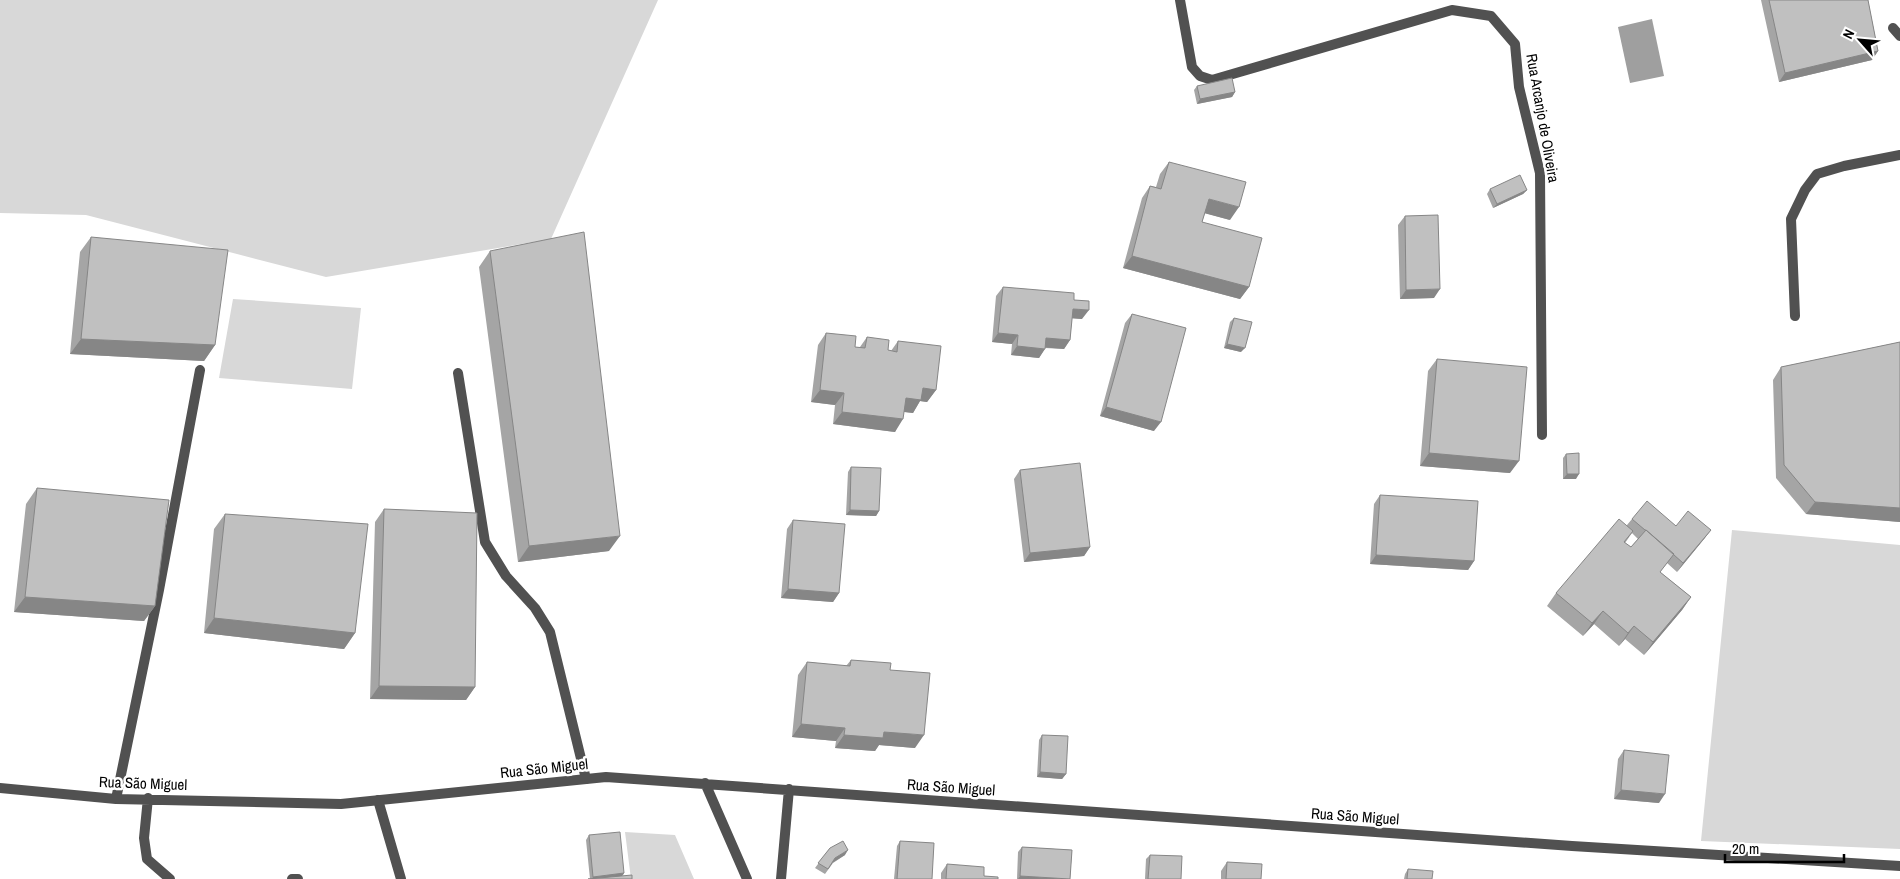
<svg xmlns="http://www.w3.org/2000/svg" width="1900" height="879" font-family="'Archivo Narrow',sans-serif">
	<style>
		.green { fill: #d8d8d8 }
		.water { fill: #9f9f9f }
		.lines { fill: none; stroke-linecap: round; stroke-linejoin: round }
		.service { stroke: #515151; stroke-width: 10 }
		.minor { stroke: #515151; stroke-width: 10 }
		.wall { fill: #a5a5a5; fill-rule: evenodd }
		.shaded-wall { fill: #868686 }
		.building { fill: #c0c0c0; stroke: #868686 }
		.labels { text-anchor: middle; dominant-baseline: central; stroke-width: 5; stroke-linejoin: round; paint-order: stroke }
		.street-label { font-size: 15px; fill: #000; stroke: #fff }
	</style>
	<rect width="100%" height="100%" fill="#fff"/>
	<path class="green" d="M0 0H658L551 239 326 277 86 215 0 213Z
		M233 299 361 308 352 389 219 378Z
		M1732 530 1900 545V849L1701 841Z
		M625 832 675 835 694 879H631Z"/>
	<path class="water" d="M1652 19 1664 76 1630 83 1618 27Z"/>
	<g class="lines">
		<path class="service" d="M1893 28 1900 36
			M1795 316 1791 219 1805 190 1817 174 1844 166 1900 155
			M458 373 485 542 506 576 535 608 550 632 586 779
			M378 800 401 879"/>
		<path class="minor" d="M1180 0 1192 67 1200 76 1212 80 1452 10 1491 16 1515 44 1519 87 1540 173 1542 435
			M705 783 747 879
			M0 788 116 799 341 804 606 777 1572 846 1900 866
			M148 798 144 838 147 859 170 879
			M116 799 159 590 200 370
			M292 879H298
			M781 879 789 789"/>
	</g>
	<path class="wall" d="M1761 0H1868L1878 51 1872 60 1779 82Z
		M1197 86 1235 92 1232 97 1197 104 1194 90Z
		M1169 162 1230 220 1205 213 1202 222 1249 287 1240 299 1123 268 1142 198 1150 186 1156 187 1160 174Z
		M1490 189 1527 190 1523 194 1493 208 1487 194Z
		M1405 216 1434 298 1400 299 1398 225Z
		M91 237 215 345 204 361 70 354 80 252Z
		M490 251 609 551 518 562 479 267Z
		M1003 287 1074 300 1082 319 1072 318 1070 340 1064 349 1045 348 1039 358 1011 355 1012 344 992 342 996 296Z
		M1132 314 1154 431 1100 416 1125 323Z
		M1234 318 1241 352 1224 348 1230 322Z
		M826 333 855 347H860L867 337 888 350 891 351 898 341 936 390 927 402 920 401 913 413 904 412 895 432 833 424 835 405 811 402 818 345Z
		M1900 342V522L1806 514 1776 478 1773 380 1781 367Z
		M1437 359 1510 473 1420 466 1428 371Z
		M1566 454 1576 479H1563V458Z
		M851 467 879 511 876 516 846 515 848 472Z
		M1020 470 1090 547 1084 556 1024 562 1014 479Z
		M37 488 155 606 144 621 14 612 26 504Z
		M1380 495 1474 561 1468 570 1370 564 1374 504Z
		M384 509 475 687 466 700 370 699 375 522Z
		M225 514 355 633 344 649 204 633 214 529Z
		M1632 519 1711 530 1704 539 1677 572 1667 563 1660 572 1691 597 1682 610 1644 655 1625 639 1619 646 1594 624 1583 636 1547 606 1556 593 1627 525ZM1632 533 1638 539 1631 547 1625 543Z
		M793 520 839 593 833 602 781 598 787 529Z
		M851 660 890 670 915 748 879 745 875 751 835 748 836 741 792 737 798 675 807 662 846 666Z
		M1042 735 1066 774 1062 779 1037 777 1039 740Z
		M1624 750 1659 803 1614 799 1618 759Z
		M589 835 624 873 623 875 590 879 586 840Z
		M900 841 932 879H894L897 846Z
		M1022 847 1072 850 1070 879H1017L1018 852Z
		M830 848 845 855 833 863 825 874 815 868Z
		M1150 855 1181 879H1145L1146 859Z
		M1227 862 1261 879H1221V871Z
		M947 864 984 876 998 879H941V873Z
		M1408 869 1432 879H1404L1405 874Z"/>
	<path class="shaded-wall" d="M1878 51 1872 60 1779 82 1785 73Z
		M1235 92 1232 97 1197 104 1200 99Z
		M1527 190 1523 194 1493 208 1497 204Z
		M1209 199 1239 207 1230 220 1200 212Z
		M1132 256 1249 287 1240 299 1123 268Z
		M1440 289 1434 298 1400 299 1406 290Z
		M1073 309 1089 310 1082 319 1067 318Z
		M998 333 1018 335 1012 344 992 342Z
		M1046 338 1070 340 1064 349 1040 347Z
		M81 339 215 345 204 361 70 354Z
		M1227 344 1245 348 1241 352 1224 348Z
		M1017 346 1045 349 1039 358 1011 355Z
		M923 388 936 390 927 402 920 401 913 413 897 411 906 398Z
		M820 390 844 393 835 405 811 402Z
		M1106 407 1161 422 1154 431 1100 416Z
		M842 412 903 419 895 432 833 424Z
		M1429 453 1519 461 1510 473 1420 466Z
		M1567 474H1579L1576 479H1563Z
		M1815 502 1900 508V522L1806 514Z
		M850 510 879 511 876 516 846 515Z
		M1711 530 1704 539 1677 572 1683 563Z
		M620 536 609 551 518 562 529 546Z
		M1090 547 1084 556 1024 562 1030 553Z
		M1376 555 1474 561 1468 570 1370 564Z
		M788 589 839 593 833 602 781 598Z
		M25 597 155 606 144 621 14 612Z
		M1691 597 1682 610 1644 655 1653 642Z
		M1603 611 1594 624 1583 636 1592 623Z
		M214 618 355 633 344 649 204 633Z
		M1634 626 1625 639 1619 646 1628 633Z
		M379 686 475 687 466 700 370 699Z
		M801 724 845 728 836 741 792 737Z
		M884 732 924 735 915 748 879 745 875 751 835 748 844 735Z
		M1040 772 1066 774 1062 779 1037 777Z
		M1621 790 1665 794 1659 803 1614 799Z
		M848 850 845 855 832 863 835 858Z
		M624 873 621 878 592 879 593 877Z
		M1020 876 1070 879H1018Z"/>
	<path class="building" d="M1769 0H1868L1878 51 1785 73Z
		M1232 78 1235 92 1200 99 1197 86Z
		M1169 162 1246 182 1239 207 1209 199 1202 222 1262 238 1249 287 1132 256 1150 186 1161 189Z
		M1520 175 1527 190 1497 204 1490 189Z
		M1438 215 1440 289 1406 290 1405 216Z
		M584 232 620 536 529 546 490 251Z
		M91 237 228 250 215 345 81 339Z
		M1003 287 1074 293V300L1089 301V310L1073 309 1070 340 1046 338 1045 349 1017 346 1018 335 998 333Z
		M1132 314 1186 328 1161 422 1106 407Z
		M1234 318 1252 322 1245 348 1227 344Z
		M826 333 856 336 855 347 865 348 867 337 889 340 888 350 897 352 898 341 941 346 936 390 923 388 921 400 906 398 903 419 842 412 844 393 820 390Z
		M1900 342V508L1815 502 1784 465 1781 367Z
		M1437 359 1527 367 1519 461 1429 453Z
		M1579 453V474H1567L1566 454Z
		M1080 463 1090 547 1030 553 1020 470Z
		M851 467 881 468 879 511 850 510Z
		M37 488 169 500 155 606 25 597Z
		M1380 495 1478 501 1474 561 1376 555Z
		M1647 501 1676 526 1688 511 1711 530 1683 563 1646 530H1645L1632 519Z
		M384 509 477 513 475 687 379 686Z
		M225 514 368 524 355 633 214 618Z
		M1619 519 1633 531 1624 542 1631 547 1646 530 1674 554 1660 572 1691 597 1653 642 1634 626 1628 633 1603 611 1592 623 1556 593Z
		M793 520 845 524 839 593 788 589Z
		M851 660 891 663 890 670 930 673 924 735 884 732 883 738 844 735 845 728 801 724 807 662 850 666Z
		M1042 735 1068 736 1066 774 1040 772Z
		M1624 750 1669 755 1665 794 1621 790Z
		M620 832 624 873 593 877 589 835Z
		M843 841 848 850 835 858 828 869 818 863 830 848Z
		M900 841 934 843 932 879H897Z
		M1022 847 1072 850 1070 879 1020 876Z
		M1150 855 1182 856 1181 879H1148Z
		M1227 862 1262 864 1261 879H1226Z
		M947 864 984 867V876L998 877V879H946Z
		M1408 869 1433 871 1432 879H1407Z
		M632 875V879H588Z"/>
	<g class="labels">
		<g class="street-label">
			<text transform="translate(1543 118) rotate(80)">Rua Arcanjo de Oliveira</text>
			<text transform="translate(544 768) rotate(-6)">Rua São Miguel</text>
			<text transform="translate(143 783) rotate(2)">Rua São Miguel</text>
			<text transform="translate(951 787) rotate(4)">Rua São Miguel</text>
			<text transform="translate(1355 816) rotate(4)">Rua São Miguel</text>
		</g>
	</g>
	<g transform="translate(1860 40) rotate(297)" stroke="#ffffff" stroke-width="4" paint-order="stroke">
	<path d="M0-4L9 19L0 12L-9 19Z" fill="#000000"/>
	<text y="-8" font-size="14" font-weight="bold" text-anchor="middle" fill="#000000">N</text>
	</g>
	<path d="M1725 854v8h119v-8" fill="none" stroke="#000000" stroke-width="2.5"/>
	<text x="1732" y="854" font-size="15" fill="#000000" stroke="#ffffff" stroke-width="4" paint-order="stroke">20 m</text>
</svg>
